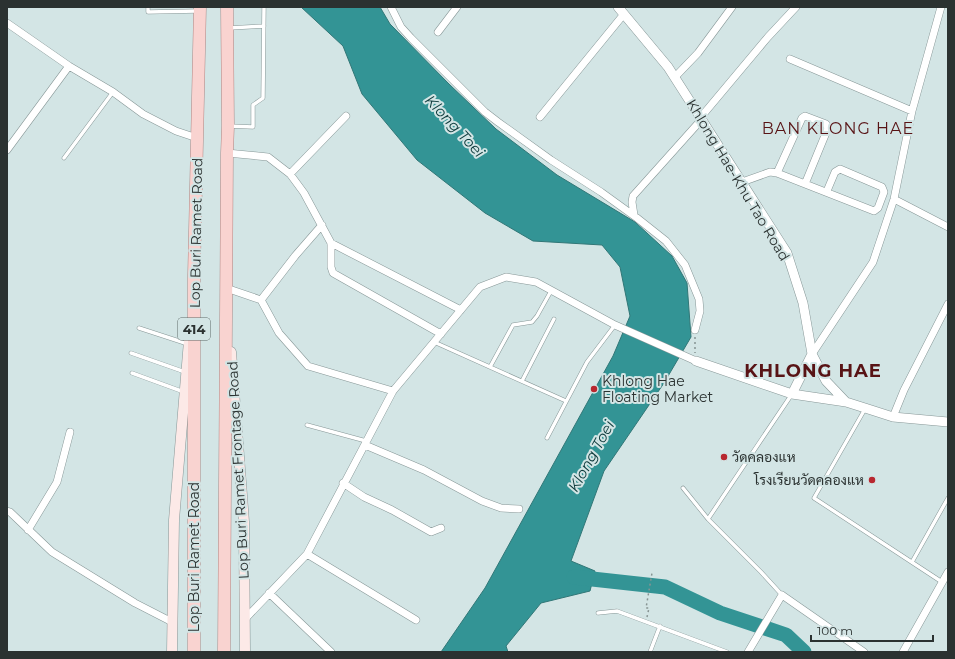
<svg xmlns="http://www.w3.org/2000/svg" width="955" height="659" font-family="Montserrat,Sarabun,sans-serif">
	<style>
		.water { fill: #339495; stroke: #317777 }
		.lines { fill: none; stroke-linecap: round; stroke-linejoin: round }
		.river { stroke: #339495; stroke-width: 15 }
		.service-casing { stroke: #879797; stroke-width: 4.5 }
		.minor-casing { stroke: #879797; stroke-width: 8 }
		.tertiary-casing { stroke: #879797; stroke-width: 10 }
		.secondary-casing { stroke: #879797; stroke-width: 11 }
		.primary-casing { stroke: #ae8784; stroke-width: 13 }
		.path { stroke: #879493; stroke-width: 1.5; stroke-dasharray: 2 3; stroke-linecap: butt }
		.service { stroke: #fff; stroke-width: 3.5 }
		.minor { stroke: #fff; stroke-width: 7 }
		.tertiary { stroke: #fff; stroke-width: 9 }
		.secondary { stroke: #fce9e7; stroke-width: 10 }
		.primary { stroke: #f9d3d0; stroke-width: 12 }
		.poi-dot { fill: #b8272f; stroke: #d3e5e5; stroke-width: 1.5 }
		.labels { text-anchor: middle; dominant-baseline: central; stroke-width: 4; stroke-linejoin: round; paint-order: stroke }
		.shield { fill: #d3e5e5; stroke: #5d6867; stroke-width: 1 }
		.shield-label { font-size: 13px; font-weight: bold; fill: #2b3231 }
		.street-label { font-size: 14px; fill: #2b3231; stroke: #d3e5e5 }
		.poi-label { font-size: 14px; fill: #2b3231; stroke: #d3e5e5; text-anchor: start }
		.water-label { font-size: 15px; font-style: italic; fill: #0d3a3b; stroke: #d3e5e5 }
		.quarter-label { font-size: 16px; letter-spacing: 1px; fill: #581315; stroke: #d3e5e5 }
		.district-label { font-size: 18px; font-weight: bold; letter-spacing: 1px; fill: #581315; stroke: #d3e5e5 }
	</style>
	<rect width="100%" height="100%" fill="#d3e5e5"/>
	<path class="water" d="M301 7H380L390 24 449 84 496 129 557 175 635 222 672 256 687 283 691 337 664 383 604 471 571 561 595 571 590 591 541 603 506 646 508 652H441L485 588 613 356 630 316 620 267 602 245 533 241 485 213 417 160 362 94 343 46Z"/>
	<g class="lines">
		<path class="river" d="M574 577 665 587 720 613 786 635 804 652"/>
		<defs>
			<path id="service" d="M148 7V12L197 11
				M229 28 264 26
				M229 126 253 127V105L263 98 264 7
				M64 158 113 92
				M139 328 188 344
				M434 342 566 401
				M131 353 185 372
				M490 367 513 325 532 322 537 316 551 291
				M132 373 184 392
				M522 381 554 319
				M865 409 814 498 942 582
				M307 425 366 441
				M547 438 587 362 615 325
				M683 488 708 519
				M912 562 948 498
				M782 595 761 572 708 519 792 394
				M598 613 617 611 727 652
				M650 652 660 626"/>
			<path id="minor" d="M391 7 401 27 411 38 485 112 498 122 551 160 601 192 637 218 666 241 685 265 699 299 700 311 695 330
				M7 23 69 66 113 92 143 114 176 131 197 138
				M438 32 457 7
				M790 59 912 111
				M675 77 698 53 732 7
				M540 117 624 14
				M701 117 768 37 796 7
				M7 150 69 66
				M227 153 268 157 290 174 304 193 331 243V267L333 273 441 334
				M777 173 802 118 805 116 826 124 828 128 805 184
				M290 174 346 116
				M742 182 770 172 777 173 874 211 878 208 884 192 882 187 840 169 835 172 827 191
				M894 199 948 227
				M634 215 632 202 633 196 702 119
				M331 243 461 310
				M226 288 261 300 279 333 308 366 393 391
				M261 300 295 256 322 225
				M812 354 873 262 894 199 912 111 941 7
				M893 417 904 390 948 304
				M365 445 424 470 482 501 501 508 519 509
				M343 483 364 497 392 510 431 532 441 528
				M7 511 10 512 52 552 135 603 172 622
				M28 530 57 482 70 432
				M307 554 416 620
				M269 593 331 652
				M245 619 307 554 393 391 480 287 506 277 536 282 615 325 696 361
				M748 652 782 595 864 652
				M903 652 948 572"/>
			<path id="tertiary" d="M618 7 668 67 787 253 803 303 812 354 826 381 846 402 865 408 893 417 948 422
				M696 361 792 394 846 402
				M792 394 812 354"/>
			<path id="secondary" d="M231 352 244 522 245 652
				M172 652 174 520 189 341"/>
			<path id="primary" d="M194 652V276L200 7
				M224 652 227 153 228 126 227 7"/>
		</defs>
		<use href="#service" class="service-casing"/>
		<use href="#minor" class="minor-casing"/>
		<use href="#tertiary" class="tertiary-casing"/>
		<use href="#secondary" class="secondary-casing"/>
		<use href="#primary" class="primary-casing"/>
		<path class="path" d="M695 337V353
			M647 617 649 608H646L652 573"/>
		<use href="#service" class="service"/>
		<use href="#minor" class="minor"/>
		<use href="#tertiary" class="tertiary"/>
		<use href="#secondary" class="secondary"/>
		<use href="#primary" class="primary"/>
	</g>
	<g class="poi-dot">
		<circle cx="594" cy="389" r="4"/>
		<circle cx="724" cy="457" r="4"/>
		<circle cx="872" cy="480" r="4"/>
	</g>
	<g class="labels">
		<rect class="shield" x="178" y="318" width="32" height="22" rx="3"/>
		<g class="shield-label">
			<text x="194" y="329">414</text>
		</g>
		<g class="street-label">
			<text transform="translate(738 180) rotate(59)">Khlong Hae-Khu Tao Road</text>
			<text transform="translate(196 233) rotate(-89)">Lop Buri Ramet Road</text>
			<text transform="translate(238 470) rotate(-93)">Lop Buri Ramet Frontage Road</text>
			<text transform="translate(194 557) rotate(-90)">Lop Buri Ramet Road</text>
		</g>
		<g class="poi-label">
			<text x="602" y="381">Khlong Hae<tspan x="602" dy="16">Floating Market</tspan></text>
			<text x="732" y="457">วัดคลองแห</text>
			<text x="864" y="480" text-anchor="end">โรงเรียนวัดคลองแห</text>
		</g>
		<g class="water-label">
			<text transform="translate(455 126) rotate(47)">Klong Toei</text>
			<text transform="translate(591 456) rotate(-61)">Klong Toei</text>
		</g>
		<g class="quarter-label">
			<text x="838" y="128">BAN KLONG HAE</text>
		</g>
		<g class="district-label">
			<text x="813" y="371">KHLONG HAE</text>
		</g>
	</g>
	<rect width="955" height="659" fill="none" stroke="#2b3231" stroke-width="16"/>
	<path d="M811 635v6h122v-6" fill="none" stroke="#2b3231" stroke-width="2"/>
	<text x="817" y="635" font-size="12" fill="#2b3231" stroke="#d3e5e5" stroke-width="3" paint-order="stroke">100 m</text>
</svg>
